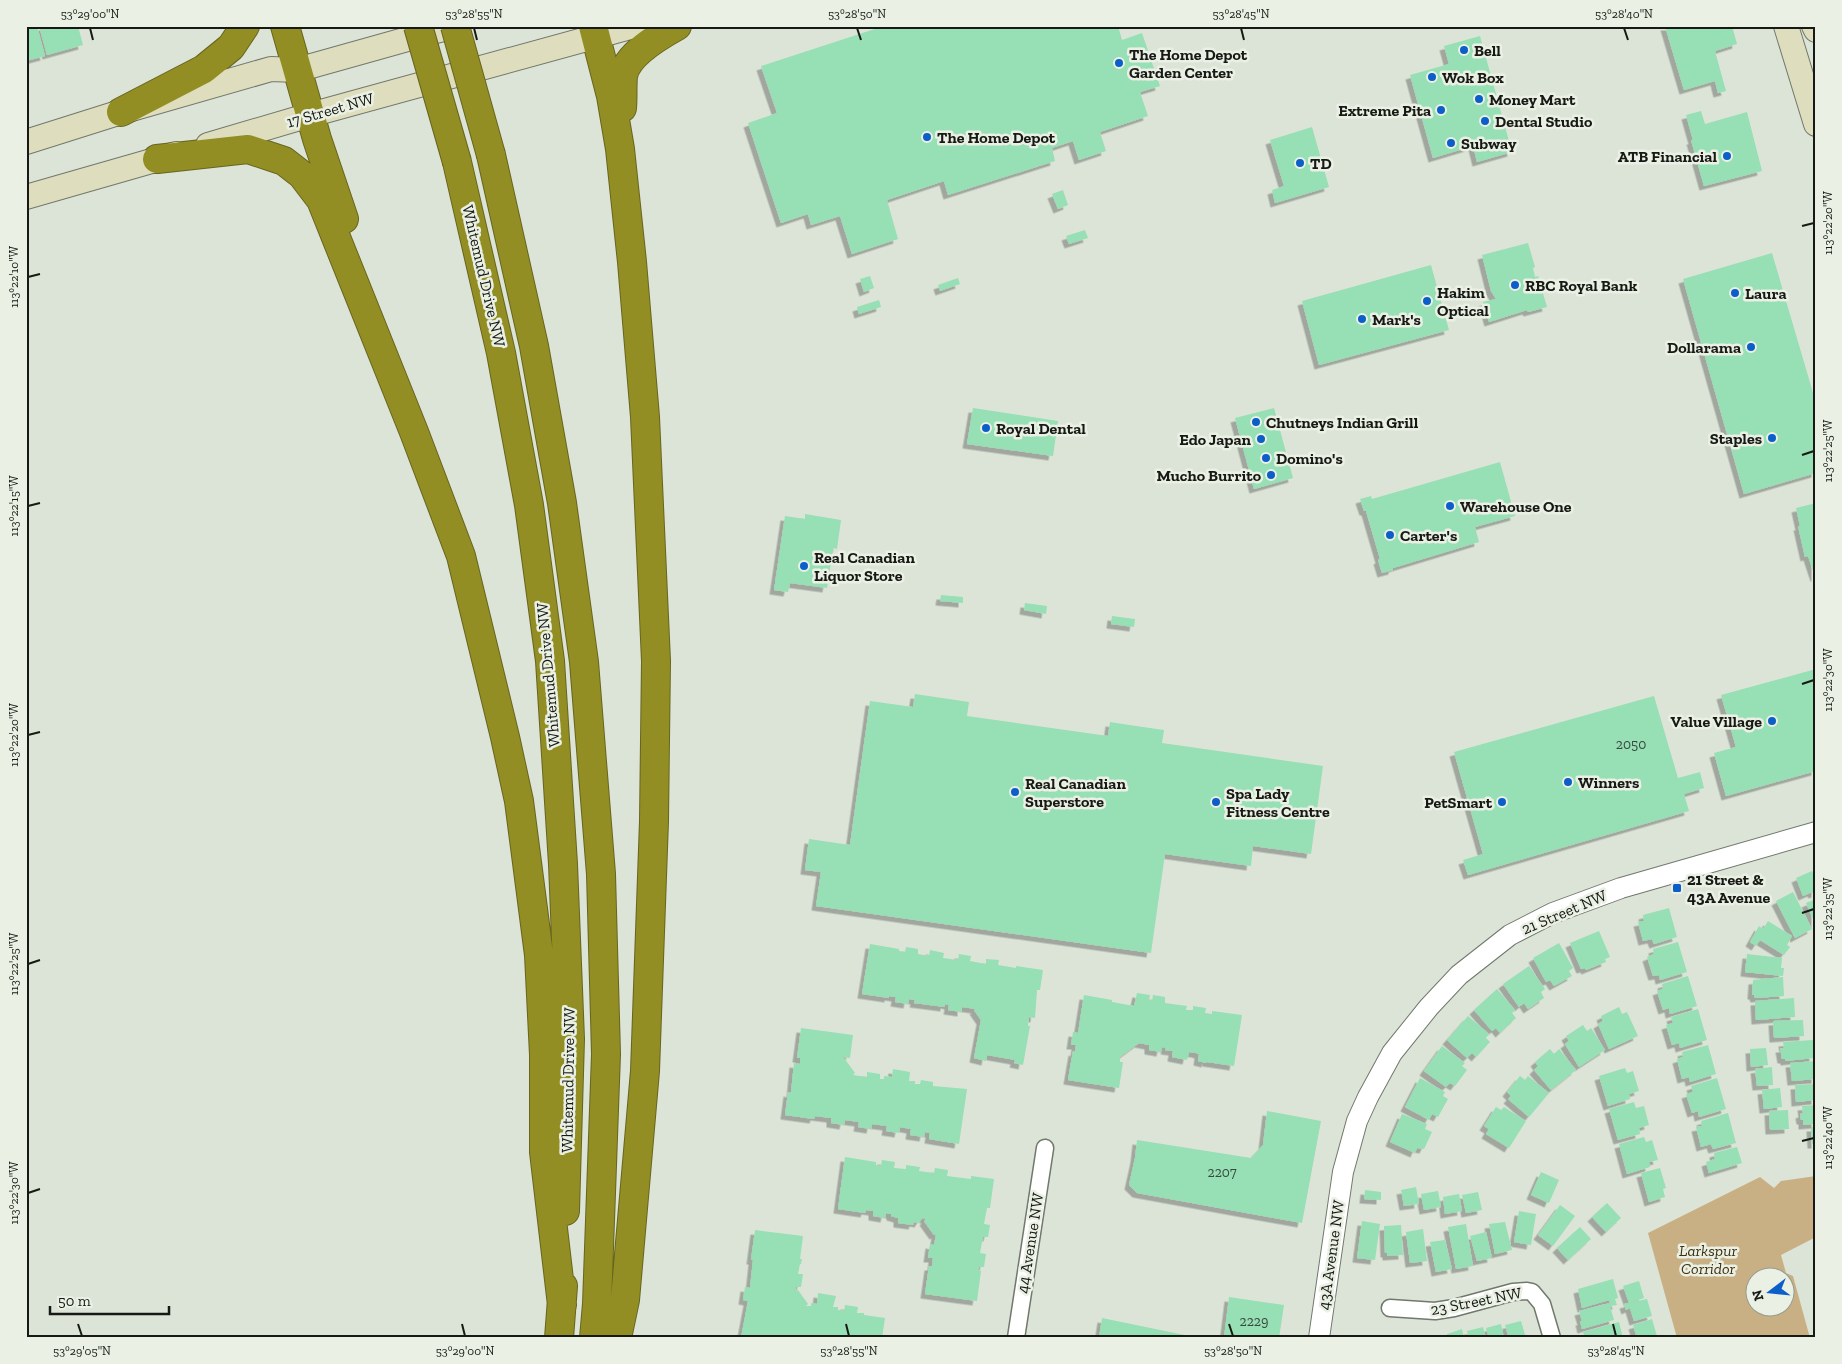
<svg xmlns="http://www.w3.org/2000/svg" width="1842" height="1364" font-family="'Zilla Slab',serif">
	<style>
		.green { fill: #c8b084; fill-rule: evenodd }
		.building { fill: #97dfb4; filter: url(#shadow) }
		.lines { fill: none; stroke-linecap: round; stroke-linejoin: round }
		.minor-casing { stroke: #71786c; stroke-width: 19 }
		.tertiary-casing { stroke: #71786c; stroke-width: 22 }
		.secondary-casing { stroke: #71786c; stroke-width: 26 }
		.motorway-casing { stroke: #67651f; stroke-width: 30 }
		.minor { stroke: #fff; stroke-width: 16 }
		.tertiary { stroke: #fff; stroke-width: 20 }
		.secondary { stroke: #deddbd; stroke-width: 24 }
		.motorway { stroke: #928e24; stroke-width: 28 }
		.motorway-bridge-casing { stroke: #67651f; stroke-width: 30; stroke-linecap: butt }
		.motorway-bridge { stroke: #928e24; stroke-width: 28 }
		.ticks { fill: none; stroke: #171915; stroke-width: 2 }
		.poi-dot { fill: #0c5ec8; stroke: #eaf1e4; stroke-width: 2 }
		.labels { text-anchor: middle; dominant-baseline: central; stroke-width: 5; stroke-linejoin: round; paint-order: stroke }
		.number-label { font-size: 14px; fill: #374a3d }
		.poi-label { font-size: 16px; font-weight: bold; fill: #171915; stroke: #eaf1e4; text-anchor: start }
		.street-label { font-size: 16px; fill: #171915; stroke: #eaf1e4 }
		.park-label { font-size: 16px; font-style: italic; fill: #3e2f11; stroke: #eaf1e4 }
		.neatline { fill: none; stroke: #171915; stroke-width: 2 }
		.ticks-label { font-size: 12px; text-anchor: middle; fill: #171915 }
	</style>
	<defs>
		<filter id="shadow"><feDropShadow dx="-4.5" dy="4.5" stdDeviation="0" flood-color="#0004"/></filter>
	</defs>
	<rect width="100%" height="100%" fill="#dce4d7"/>
	<path class="green" d="M1816 1176V1237L1781 1255 1786 1273 1793 1276 1810 1338H1677L1648 1233 1760 1177 1774 1188 1781 1181ZM1754 1276H1784V1306H1754Z"/>
	<path class="building" d="M26 26H37L45 56 26 61Z
		M39 26H78L83 45 47 55Z
		M884 26H1118L1122 40 1142 33 1160 86 1140 92 1148 116 1100 132 1106 151 1079 160 1073 141 1052 148 1055 161 948 195 944 181 887 200 898 239 852 254 840 216 811 225 808 214 781 223 748 123 777 113 761 66Z
		M1665 26H1732L1737 44 1715 51 1726 91 1718 93 1715 81 1684 90Z
		M1480 36 1512 152 1477 162 1473 146 1433 158 1410 75 1449 64 1444 46Z
		M1701 111 1705 124 1747 112 1762 171 1704 186 1691 140H1693L1686 115Z
		M1312 127 1329 187 1275 203 1272 190 1284 186 1270 140Z
		M1063 190 1068 205 1058 209 1052 194Z
		M1085 230 1088 238 1069 244 1066 236Z
		M1528 243 1535 267 1533 268 1535 277 1538 276 1547 307 1528 312 1527 310 1489 322 1483 302 1496 299 1491 291 1482 255Z
		M1772 253 1816 403V473L1744 494 1683 279Z
		M1431 265 1449 330 1319 365 1302 301Z
		M870 276 874 288 864 292 860 279Z
		M958 278 960 284 940 291 938 285Z
		M879 300 881 307 859 314 857 307Z
		M973 408 1058 421 1053 456 967 444Z
		M1274 408 1293 478 1254 489 1235 418Z
		M1500 462 1515 516 1475 527 1479 542 1393 568V570L1382 573 1378 560 1380 559 1366 511H1364L1360 499 1371 496 1372 499Z
		M1816 503V577H1815L1808 556 1805 557 1798 526H1800L1796 508Z
		M805 514 841 520 837 549 833 548 827 588 790 583 788 592 774 590 785 516 805 519Z
		M941 595 963 597V603L940 601Z
		M1025 603 1047 606 1046 614 1024 610Z
		M1112 616 1135 619 1134 627 1111 624Z
		M1816 669V771L1726 796 1714 753 1736 747 1721 695Z
		M915 694 969 702 967 716 1108 736 1110 722 1136 726 1164 730 1162 743 1323 766 1311 854 1253 846 1251 866 1165 854 1151 953 816 906 821 872 805 870 809 839 850 845 870 701 913 707Z
		M1654 696 1678 778 1700 772 1704 788 1684 794 1689 811 1468 875 1463 860 1483 854 1454 752Z
		M1812 871 1816 879V893L1813 894 1812 892 1803 896 1796 878Z
		M1793 892 1812 929 1795 938 1776 901Z
		M1816 899V926L1806 903Z
		M1669 908 1677 937 1654 944 1652 939 1643 941 1638 922 1644 921 1643 915Z
		M1768 921 1792 936 1787 945 1790 947 1784 955 1760 940 1756 946 1750 942 1759 926 1763 929Z
		M1599 931 1610 957 1605 959 1606 962 1586 970 1585 968 1581 969 1570 943Z
		M1678 942 1687 972 1660 980 1659 975 1653 976 1647 957 1654 954 1653 949Z
		M1559 943 1573 968 1569 971 1572 976 1554 986 1550 980 1546 982 1533 958Z
		M870 944 899 949V951L905 952 906 947 918 949V954L929 956 930 950 944 953 943 958 958 960 959 954 971 956 970 961 986 964V959L999 960 998 965 1016 968V966L1043 970 1040 990H1037L1035 1018 1029 1017 1028 1026H1030L1023 1065 1014 1063 1015 1060 987 1055 986 1061 974 1058 981 1020 974 1010 976 1009 962 1007V1012L948 1010 949 1005 945 1004V1007L914 1003 915 1000 909 999 908 1004 895 1002 896 997 889 996V998L862 994Z
		M1747 954 1782 958 1781 968H1784L1783 976 1745 972Z
		M1529 966 1545 989 1541 992 1544 998 1528 1009 1524 1003 1519 1007 1503 984Z
		M1688 976 1697 1006 1670 1014 1669 1008 1663 1010 1657 991 1663 989 1662 984Z
		M1783 977 1784 996 1755 998 1754 995H1752L1753 980Z
		M1497 989 1515 1010 1512 1013 1516 1018 1500 1033 1496 1028 1492 1031 1474 1010Z
		M1137 993 1150 995 1149 1000 1152 1001 1153 995 1165 997V1003L1187 1006 1186 1010H1193V1006L1206 1008 1205 1013 1212 1014V1011L1242 1015 1234 1066 1207 1062V1059L1206 1063 1198 1061 1199 1054 1196 1053 1189 1052 1187 1060 1172 1057 1173 1051 1165 1050 1166 1048 1162 1047 1161 1052 1149 1050V1045L1139 1043 1120 1057V1062H1123L1119 1088 1068 1080 1073 1051 1075 1052 1076 1045H1071L1073 1032 1078 1033 1084 995 1112 1000V1002L1134 1006Z
		M1794 998 1795 1017 1756 1020 1755 1001Z
		M1619 1007 1622 1014 1627 1012 1638 1036 1609 1049 1598 1024 1603 1021 1601 1016Z
		M1698 1009 1707 1040 1680 1048 1679 1043 1672 1045 1666 1025 1673 1023 1671 1017Z
		M1468 1016 1489 1034 1486 1038 1490 1042 1476 1057 1472 1053 1467 1058 1447 1040Z
		M1803 1020 1804 1036 1774 1038 1773 1021Z
		M1583 1025 1587 1031 1591 1028 1605 1050 1579 1067 1565 1044 1569 1041 1566 1036Z
		M801 1028 853 1035 850 1058 843 1057V1059L844 1058 855 1073 853 1075 867 1077V1072L880 1074V1079H884V1076L892 1077 893 1069 910 1072 909 1081H915V1084H920L921 1080 933 1082V1086L967 1089 959 1144 929 1139 930 1133 925 1132 924 1137 910 1135 911 1129 900 1127 899 1133 886 1131 887 1126 872 1124 871 1129 858 1127 859 1122 845 1120 844 1125 831 1123V1118L815 1116 814 1119 785 1115 788 1092 791 1093 794 1063 800 1064V1058H797Z
		M1813 1040 1814 1058 1785 1061V1059H1782L1780 1048H1784L1783 1042Z
		M1708 1045 1716 1074 1690 1082 1689 1077 1682 1079 1677 1059 1683 1057 1682 1052Z
		M1442 1046 1465 1063 1462 1066 1467 1070 1455 1086 1450 1083 1446 1087 1424 1071Z
		M1766 1048 1768 1065 1751 1067 1750 1049Z
		M1550 1049 1554 1054 1559 1049 1576 1070 1551 1090 1534 1070 1538 1066 1535 1062Z
		M1816 1061V1079L1792 1081 1790 1063Z
		M1772 1067 1773 1085 1757 1086 1755 1069Z
		M1625 1068 1627 1073 1633 1071 1639 1091 1629 1094 1630 1099 1608 1106 1599 1076Z
		M1520 1076 1525 1080 1528 1076 1549 1093 1529 1117 1508 1099 1511 1096 1507 1092Z
		M1420 1078 1445 1092 1443 1096 1448 1099 1438 1117 1432 1114 1429 1120 1405 1107Z
		M1717 1078 1726 1109 1699 1117 1698 1111 1692 1113 1686 1094 1693 1092 1691 1086Z
		M1816 1084V1100L1796 1102 1795 1085Z
		M1780 1088 1782 1107 1764 1109 1762 1090Z
		M1634 1102 1636 1108 1644 1106 1649 1125 1639 1128 1640 1134 1618 1140 1609 1109Z
		M1816 1105V1124L1803 1125V1120H1801L1800 1114 1803 1113 1802 1106Z
		M1496 1107 1501 1110 1504 1107 1526 1121 1509 1148 1486 1134 1489 1129 1484 1126Z
		M1788 1110 1789 1129 1770 1130 1769 1111Z
		M1267 1111 1321 1121 1302 1223 1137 1193 1129 1185 1135 1158 1137 1140 1251 1158 1263 1145Z
		M1728 1113 1736 1143 1713 1149 1711 1144 1701 1147 1696 1127 1702 1126 1701 1121Z
		M1402 1114 1427 1124 1425 1129 1432 1132 1424 1149 1417 1148 1415 1153 1390 1142Z
		M1811 1127H1816V1144H1812Z
		M1644 1137 1646 1142 1652 1140 1658 1160 1649 1162 1650 1167 1627 1174 1619 1144Z
		M1737 1147 1742 1163 1709 1173 1706 1162 1715 1159 1714 1153Z
		M845 1157 876 1162V1165L881 1166 882 1160 895 1162 894 1168 906 1169V1165L920 1167 919 1171 934 1173 935 1168 948 1170 947 1176 971 1179V1176L994 1179 990 1208H987L984 1224 990 1225 988 1237H983L980 1253 986 1254 984 1267H979L978 1270 981 1271 977 1301 925 1294 929 1266H932L933 1258H928L930 1244 934 1245 936 1234 934 1235 924 1221 926 1219 922 1218 919 1223 914 1222 913 1225 898 1223V1218L891 1216V1214L886 1213 885 1218 873 1216V1211L866 1210 865 1213 838 1209Z
		M1660 1168 1666 1188 1663 1189 1665 1197 1649 1202 1641 1173Z
		M1541 1172 1559 1180 1549 1203 1531 1195Z
		M1416 1187 1419 1204 1404 1206 1401 1190Z
		M1365 1190 1381 1192V1200L1364 1199Z
		M1438 1191 1441 1207 1424 1210 1421 1194Z
		M1478 1192 1482 1210 1466 1213 1462 1195Z
		M1459 1194 1462 1211 1445 1214 1443 1197Z
		M1607 1203 1621 1218 1606 1232 1592 1217Z
		M1560 1205 1575 1216 1553 1246 1538 1235Z
		M1519 1211 1536 1214 1531 1245 1514 1242Z
		M1362 1221 1380 1224 1375 1260 1357 1258Z
		M1505 1222 1512 1250 1495 1254 1489 1224Z
		M1466 1224 1473 1266 1456 1269 1448 1227Z
		M1401 1225 1403 1255 1387 1256V1253H1385L1384 1226Z
		M1580 1227 1591 1239 1568 1260 1557 1248Z
		M1423 1229 1427 1261 1410 1263 1406 1232Z
		M755 1230 803 1236 800 1259H802L801 1264H800L798 1274H803L801 1287H796V1291L798 1290 808 1304 806 1306H811V1303L817 1304 818 1293 836 1296 833 1307H838V1310L844 1311 845 1305 858 1307 857 1313H864V1315L885 1318 882 1338H741L748 1301 743 1300 745 1287 750 1288 753 1260H751Z
		M1486 1232 1492 1258 1477 1261 1470 1236Z
		M1445 1240 1452 1269 1436 1272 1430 1242Z
		M1613 1279 1618 1298 1615 1299 1617 1305 1610 1306 1614 1320 1582 1329 1580 1321H1582L1579 1311 1610 1303 1609 1300 1582 1308 1578 1289Z
		M1639 1281 1644 1298 1629 1303 1623 1286Z
		M1229 1297 1284 1305 1279 1338H1224Z
		M1647 1299 1652 1316 1634 1321 1630 1308 1626 1310 1624 1304Z
		M1102 1318 1194 1337V1338H1099Z
		M1652 1319 1657 1336 1637 1338 1633 1325Z
		M1521 1321 1526 1338H1509L1505 1325Z
		M1619 1322 1623 1338H1585L1583 1332Z
		M1501 1324 1504 1338H1489L1486 1328Z
		M1483 1327 1486 1338H1469L1467 1331Z
		M1462 1329 1464 1338H1448L1447 1334Z"/>
	<g class="lines">
		<defs>
			<path id="minor" d="M1390 1308 1435 1311 1454 1308 1513 1292 1527 1291 1532 1292 1542 1304 1552 1338
				M1016 1338 1045 1148"/>
			<path id="tertiary" d="M1319 1338 1343 1172 1357 1121 1368 1097 1392 1053 1429 1007 1459 975 1510 935 1553 913 1621 888 1816 832"/>
			<path id="secondary" d="M1786 26 1816 124
				M1814 26 1816 30
				M26 142 121 112 271 69 297 70 454 26
				M208 145 310 115 634 26
				M26 197 176 154"/>
			<path id="motorway" d="M285 26 317 139 344 219
				M593 26 611 96 620 149 632 262 645 417 656 661 654 821 645 1071 625 1300 617 1338
				M622 108C623 98 622 86 623 76 627 54 659 36 677 26
				M121 112 204 69 231 47 245 26
				M491 155 534 346 562 503 584 662 601 874 606 1054 597 1304 594 1338
				M157 159 248 149 284 161 302 175 321 200 414 432 461 556 505 737 519 801 539 955 544 1055V1152L562 1305
				M457 162 501 353 529 505 550 661 563 864 570 1039 565 1211
				M559 1338 563 1286"/>
		</defs>
		<use href="#minor" class="minor-casing"/>
		<use href="#tertiary" class="tertiary-casing"/>
		<use href="#secondary" class="secondary-casing"/>
		<use href="#motorway" class="motorway-casing"/>
		<use href="#minor" class="minor"/>
		<use href="#tertiary" class="tertiary"/>
		<use href="#secondary" class="secondary"/>
		<use href="#motorway" class="motorway"/>
		<defs>
			<path id="motorway-bridge" d="M418 26 457 162
				M455 26 491 155"/>
		</defs>
		<use href="#motorway-bridge" class="motorway-bridge-casing"/>
		<use href="#motorway-bridge" class="motorway-bridge"/>
	</g>
	<path class="ticks" d="M90 28 93 40M474 28 477 40M857 28 861 40M1241 28 1244 40M1624 28 1628 40M1802 226 1814 223M28 277 40 274M1802 455 1814 451M28 506 40 503M1802 684 1814 680M28 735 40 732M1802 913 1814 909M28 964 40 960M1802 1141 1814 1138M28 1193 40 1189M78 1324 82 1336M462 1324 465 1336M846 1324 849 1336M1229 1324 1233 1336M1613 1324 1616 1336"/>
	<g class="poi-dot">
		<circle cx="1464" cy="50" r="5"/>
		<circle cx="1119" cy="63" r="5"/>
		<circle cx="1432" cy="77" r="5"/>
		<circle cx="1479" cy="99" r="5"/>
		<circle cx="1441" cy="110" r="5"/>
		<circle cx="1485" cy="121" r="5"/>
		<circle cx="927" cy="137" r="5"/>
		<circle cx="1451" cy="143" r="5"/>
		<circle cx="1727" cy="156" r="5"/>
		<circle cx="1300" cy="163" r="5"/>
		<circle cx="1515" cy="285" r="5"/>
		<circle cx="1735" cy="293" r="5"/>
		<circle cx="1427" cy="301" r="5"/>
		<circle cx="1362" cy="319" r="5"/>
		<circle cx="1751" cy="347" r="5"/>
		<circle cx="1256" cy="422" r="5"/>
		<circle cx="986" cy="428" r="5"/>
		<circle cx="1772" cy="438" r="5"/>
		<circle cx="1261" cy="439" r="5"/>
		<circle cx="1266" cy="458" r="5"/>
		<circle cx="1271" cy="475" r="5"/>
		<circle cx="1450" cy="506" r="5"/>
		<circle cx="1390" cy="535" r="5"/>
		<circle cx="804" cy="566" r="5"/>
		<circle cx="1772" cy="721" r="5"/>
		<circle cx="1568" cy="782" r="5"/>
		<circle cx="1015" cy="792" r="5"/>
		<circle cx="1216" cy="802" r="5"/>
		<circle cx="1502" cy="802" r="5"/>
		<rect x="1672" y="883" width="10" height="10" rx="2.5"/>
	</g>
	<g class="labels">
		<g class="number-label">
			<text x="1631" y="744">2050</text>
			<text x="1222" y="1172">2207</text>
			<text x="1254" y="1321">2229</text>
		</g>
		<g class="poi-label">
			<text x="1474" y="50">Bell</text>
			<text x="1129" y="54">The Home Depot<tspan x="1129" dy="18">Garden Center</tspan></text>
			<text x="1442" y="77">Wok Box</text>
			<text x="1489" y="99">Money Mart</text>
			<text x="1431" y="110" text-anchor="end">Extreme Pita</text>
			<text x="1495" y="121">Dental Studio</text>
			<text x="937" y="137">The Home Depot</text>
			<text x="1461" y="143">Subway</text>
			<text x="1717" y="156" text-anchor="end">ATB Financial</text>
			<text x="1310" y="163">TD</text>
			<text x="1525" y="285">RBC Royal Bank</text>
			<text x="1437" y="292">Hakim<tspan x="1437" dy="18">Optical</tspan></text>
			<text x="1745" y="293">Laura</text>
			<text x="1372" y="319">Mark's</text>
			<text x="1741" y="347" text-anchor="end">Dollarama</text>
			<text x="1266" y="422">Chutneys Indian Grill</text>
			<text x="996" y="428">Royal Dental</text>
			<text x="1762" y="438" text-anchor="end">Staples</text>
			<text x="1251" y="439" text-anchor="end">Edo Japan</text>
			<text x="1276" y="458">Domino's</text>
			<text x="1261" y="475" text-anchor="end">Mucho Burrito</text>
			<text x="1460" y="506">Warehouse One</text>
			<text x="1400" y="535">Carter's</text>
			<text x="814" y="557">Real Canadian<tspan x="814" dy="18">Liquor Store</tspan></text>
			<text x="1762" y="721" text-anchor="end">Value Village</text>
			<text x="1578" y="782">Winners</text>
			<text x="1025" y="783">Real Canadian<tspan x="1025" dy="18">Superstore</tspan></text>
			<text x="1226" y="793">Spa Lady<tspan x="1226" dy="18">Fitness Centre</tspan></text>
			<text x="1492" y="802" text-anchor="end">PetSmart</text>
			<text x="1687" y="879">21 Street &amp;<tspan x="1687" dy="18">43A Avenue</tspan></text>
		</g>
		<g class="street-label">
			<text transform="translate(330 110) rotate(-16)">17 Street NW</text>
			<text transform="translate(484 276) rotate(77)">Whitemud Drive NW</text>
			<text transform="translate(548 675) rotate(-95)">Whitemud Drive NW</text>
			<text transform="translate(1564 912) rotate(-23)">21 Street NW</text>
			<text transform="translate(568 1080) rotate(-89)">Whitemud Drive NW</text>
			<text transform="translate(1030 1243) rotate(-81)">44 Avenue NW</text>
			<text transform="translate(1331 1255) rotate(-82)">43A Avenue NW</text>
			<text transform="translate(1476 1301) rotate(-11)">23 Street NW</text>
		</g>
		<g class="park-label">
			<text x="1708" y="1250">Larkspur<tspan x="1708" dy="18">Corridor</tspan></text>
		</g>
	</g>
	<rect width="1842" height="1364" fill="none" stroke="#eaf1e4" stroke-width="55"/>
	<g transform="translate(1770 1292) rotate(254)"><circle r="24" fill="#eaf1e4" stroke="#969b91"/>
	<path d="M0-4L9 19L0 12L-9 19Z" fill="#0c5ec8"/>
	<text y="-8" font-size="14" font-weight="bold" text-anchor="middle" fill="#171915">N</text>
	</g>
	<path d="M50 1306v8h119v-8" fill="none" stroke="#171915" stroke-width="2.5"/>
	<text x="58" y="1306" font-size="15" fill="#171915" stroke="#eaf1e4" stroke-width="4" paint-order="stroke">50 m</text>
	<rect x="28" y="28" width="1786" height="1308" class="neatline"/>
	<g class="ticks-label">
		<text x="90" y="18">53°29'00"N</text>
		<text x="474" y="18">53°28'55"N</text>
		<text x="857" y="18">53°28'50"N</text>
		<text x="1241" y="18">53°28'45"N</text>
		<text x="1624" y="18">53°28'40"N</text>
		<text transform="translate(1828 223) rotate(-90)" y="4">113°22'20"W</text>
		<text transform="translate(14 277) rotate(-90)" y="4">113°22'10"W</text>
		<text transform="translate(1828 451) rotate(-90)" y="4">113°22'25"W</text>
		<text transform="translate(14 506) rotate(-90)" y="4">113°22'15"W</text>
		<text transform="translate(1828 680) rotate(-90)" y="4">113°22'30"W</text>
		<text transform="translate(14 735) rotate(-90)" y="4">113°22'20"W</text>
		<text transform="translate(1828 909) rotate(-90)" y="4">113°22'35"W</text>
		<text transform="translate(14 964) rotate(-90)" y="4">113°22'25"W</text>
		<text transform="translate(1828 1138) rotate(-90)" y="4">113°22'40"W</text>
		<text transform="translate(14 1193) rotate(-90)" y="4">113°22'30"W</text>
		<text x="82" y="1355">53°29'05"N</text>
		<text x="465" y="1355">53°29'00"N</text>
		<text x="849" y="1355">53°28'55"N</text>
		<text x="1233" y="1355">53°28'50"N</text>
		<text x="1616" y="1355">53°28'45"N</text>
	</g>
</svg>
